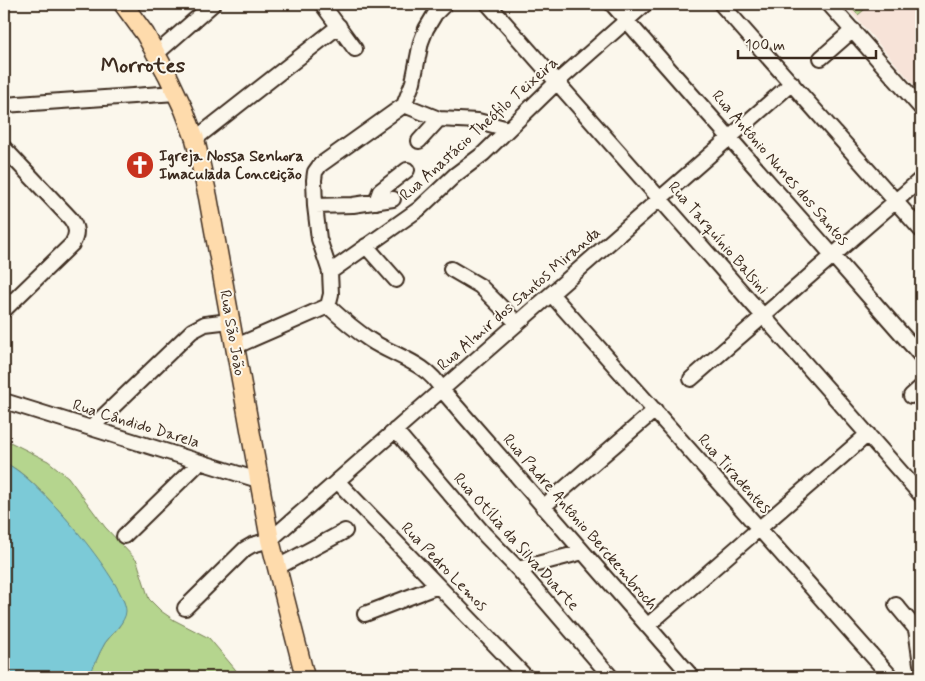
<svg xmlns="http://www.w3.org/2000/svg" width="925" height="681" font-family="Mynerve,sans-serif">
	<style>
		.built { fill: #f7e3d8 }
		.green { fill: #b5d58e; stroke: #788056 }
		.water { fill: #7bcad7; stroke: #618a8d }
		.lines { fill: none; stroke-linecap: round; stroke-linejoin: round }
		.minor-casing { stroke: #3b2a1e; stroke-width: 18 }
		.major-casing { stroke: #3b2a1e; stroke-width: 21 }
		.minor { stroke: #fbf7ec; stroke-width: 14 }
		.major { stroke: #fedbac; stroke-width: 18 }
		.labels { text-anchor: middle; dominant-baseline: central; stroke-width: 4; stroke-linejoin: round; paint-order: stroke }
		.street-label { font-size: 16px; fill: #3b2a1e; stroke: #fbf7ec }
		.poi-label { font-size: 16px; font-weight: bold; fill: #3b2a1e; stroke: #fbf7ec; text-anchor: start }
		.district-label { font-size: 21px; font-weight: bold; fill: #3b2a1e; stroke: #fbf7ec }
	</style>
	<rect width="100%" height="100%" fill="#fbf7ec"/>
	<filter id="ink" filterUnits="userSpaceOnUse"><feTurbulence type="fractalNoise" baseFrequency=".02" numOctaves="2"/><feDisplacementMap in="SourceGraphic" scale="10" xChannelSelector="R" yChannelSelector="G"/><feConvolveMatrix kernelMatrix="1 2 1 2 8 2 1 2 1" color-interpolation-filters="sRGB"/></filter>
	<g filter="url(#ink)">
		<path class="built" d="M844 4H921V93Z"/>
		<path class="green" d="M848 4H871L858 15Z
			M4 439 48 461 68 477 105 527 137 561 149 599 161 611 174 620 209 638 235 669 240 677H88C95 666 98 654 105 643 111 635 124 624 124 615 124 610 125 604 123 600 111 570 33 471 4 463Z"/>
		<path class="water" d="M4 463C31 470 126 583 126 611 126 622 111 634 105 643 98 654 95 666 88 677H4Z"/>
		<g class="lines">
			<defs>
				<path id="minor" d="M322 4 355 49
					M445 4 435 14 426 29 421 42 413 82 404 105 320 165 315 172 314 180 315 206 319 239 330 272 331 294 328 306C341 318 355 330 370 340 394 356 428 363 442 390L692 677
					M488 4 921 495
					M612 4 921 356
					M721 4 921 230
					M829 4 921 108
					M156 54 213 4
					M821 58 853 30
					M4 105 176 93
					M404 105 439 119 478 121 508 129
					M195 139 339 26
					M419 141 439 119
					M4 148 70 218C77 227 78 234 72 244L4 310
					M376 202 380 191 407 170
					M315 206 353 205 393 199
					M366 246 396 280
					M451 269 480 286 517 323
					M330 272 419 209 455 175 483 154 557 82 645 4
					M551 294 891 677
					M234 347 328 306
					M691 379 921 179
					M911 396 921 387
					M4 401 258 480
					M91 428 192 331 205 324 230 321
					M395 430 485 535 518 569 611 677
					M337 481 526 677
					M543 507 655 410
					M124 536 200 462
					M276 568 345 531
					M518 569 583 552
					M896 605 916 629 921 664
					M185 608 245 549 252 545 270 540 792 83
					M365 614 438 586
					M647 626 868 434"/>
				<path id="major" d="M123 4 145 34 168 76 184 110 195 139 208 197 270 540 305 677"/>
			</defs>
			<use href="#minor" class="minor-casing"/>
			<use href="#major" class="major-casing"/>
			<use href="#minor" class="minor"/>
			<use href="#major" class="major"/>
		</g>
	</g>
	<defs>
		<symbol id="church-disc" viewBox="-11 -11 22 22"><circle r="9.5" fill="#c8321e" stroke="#fbf7ec"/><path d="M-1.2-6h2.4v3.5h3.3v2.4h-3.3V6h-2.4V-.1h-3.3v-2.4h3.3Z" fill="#fff"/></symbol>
	</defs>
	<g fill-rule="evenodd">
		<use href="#church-disc" x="124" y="149" width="32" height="32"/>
	</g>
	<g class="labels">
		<g class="street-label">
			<text transform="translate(479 129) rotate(-42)">Rua Anastácio Theófilo Teixeira</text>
			<text transform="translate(780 168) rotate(49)">Rua Antônio Nunes dos Santos</text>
			<text transform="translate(718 238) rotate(49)">Rua Tarquínio Balsini</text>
			<text transform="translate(519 299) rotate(-41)">Rua Almir dos Santos Miranda</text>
			<text transform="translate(232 333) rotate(80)">Rua São João</text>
			<text transform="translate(136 424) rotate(17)">Rua Cândido Darela</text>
			<text transform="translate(734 474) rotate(48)">Rua Tiradentes</text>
			<text transform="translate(580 522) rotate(49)">Rua Padre Antônio Berckembroch</text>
			<text transform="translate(516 542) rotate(48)">Rua Otília da Silva Duarte</text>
			<text transform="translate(444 567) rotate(46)">Rua Pedro Lemos</text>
		</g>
		<g class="poi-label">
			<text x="159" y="156">Igreja Nossa Senhora<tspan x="159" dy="18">Imaculada Conceição</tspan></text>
		</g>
		<g class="district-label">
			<text x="143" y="66">Morrotes</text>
		</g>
	</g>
	<rect width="925" height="681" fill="none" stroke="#fbf7ec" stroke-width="20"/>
	<rect x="10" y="10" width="905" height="661" fill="none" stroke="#3b2a1e" stroke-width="2" filter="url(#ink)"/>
	<path d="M738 50v8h138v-8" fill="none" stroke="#3b2a1e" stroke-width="2.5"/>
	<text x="745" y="50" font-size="15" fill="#3b2a1e" stroke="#fbf7ec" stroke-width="4" paint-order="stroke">100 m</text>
</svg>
